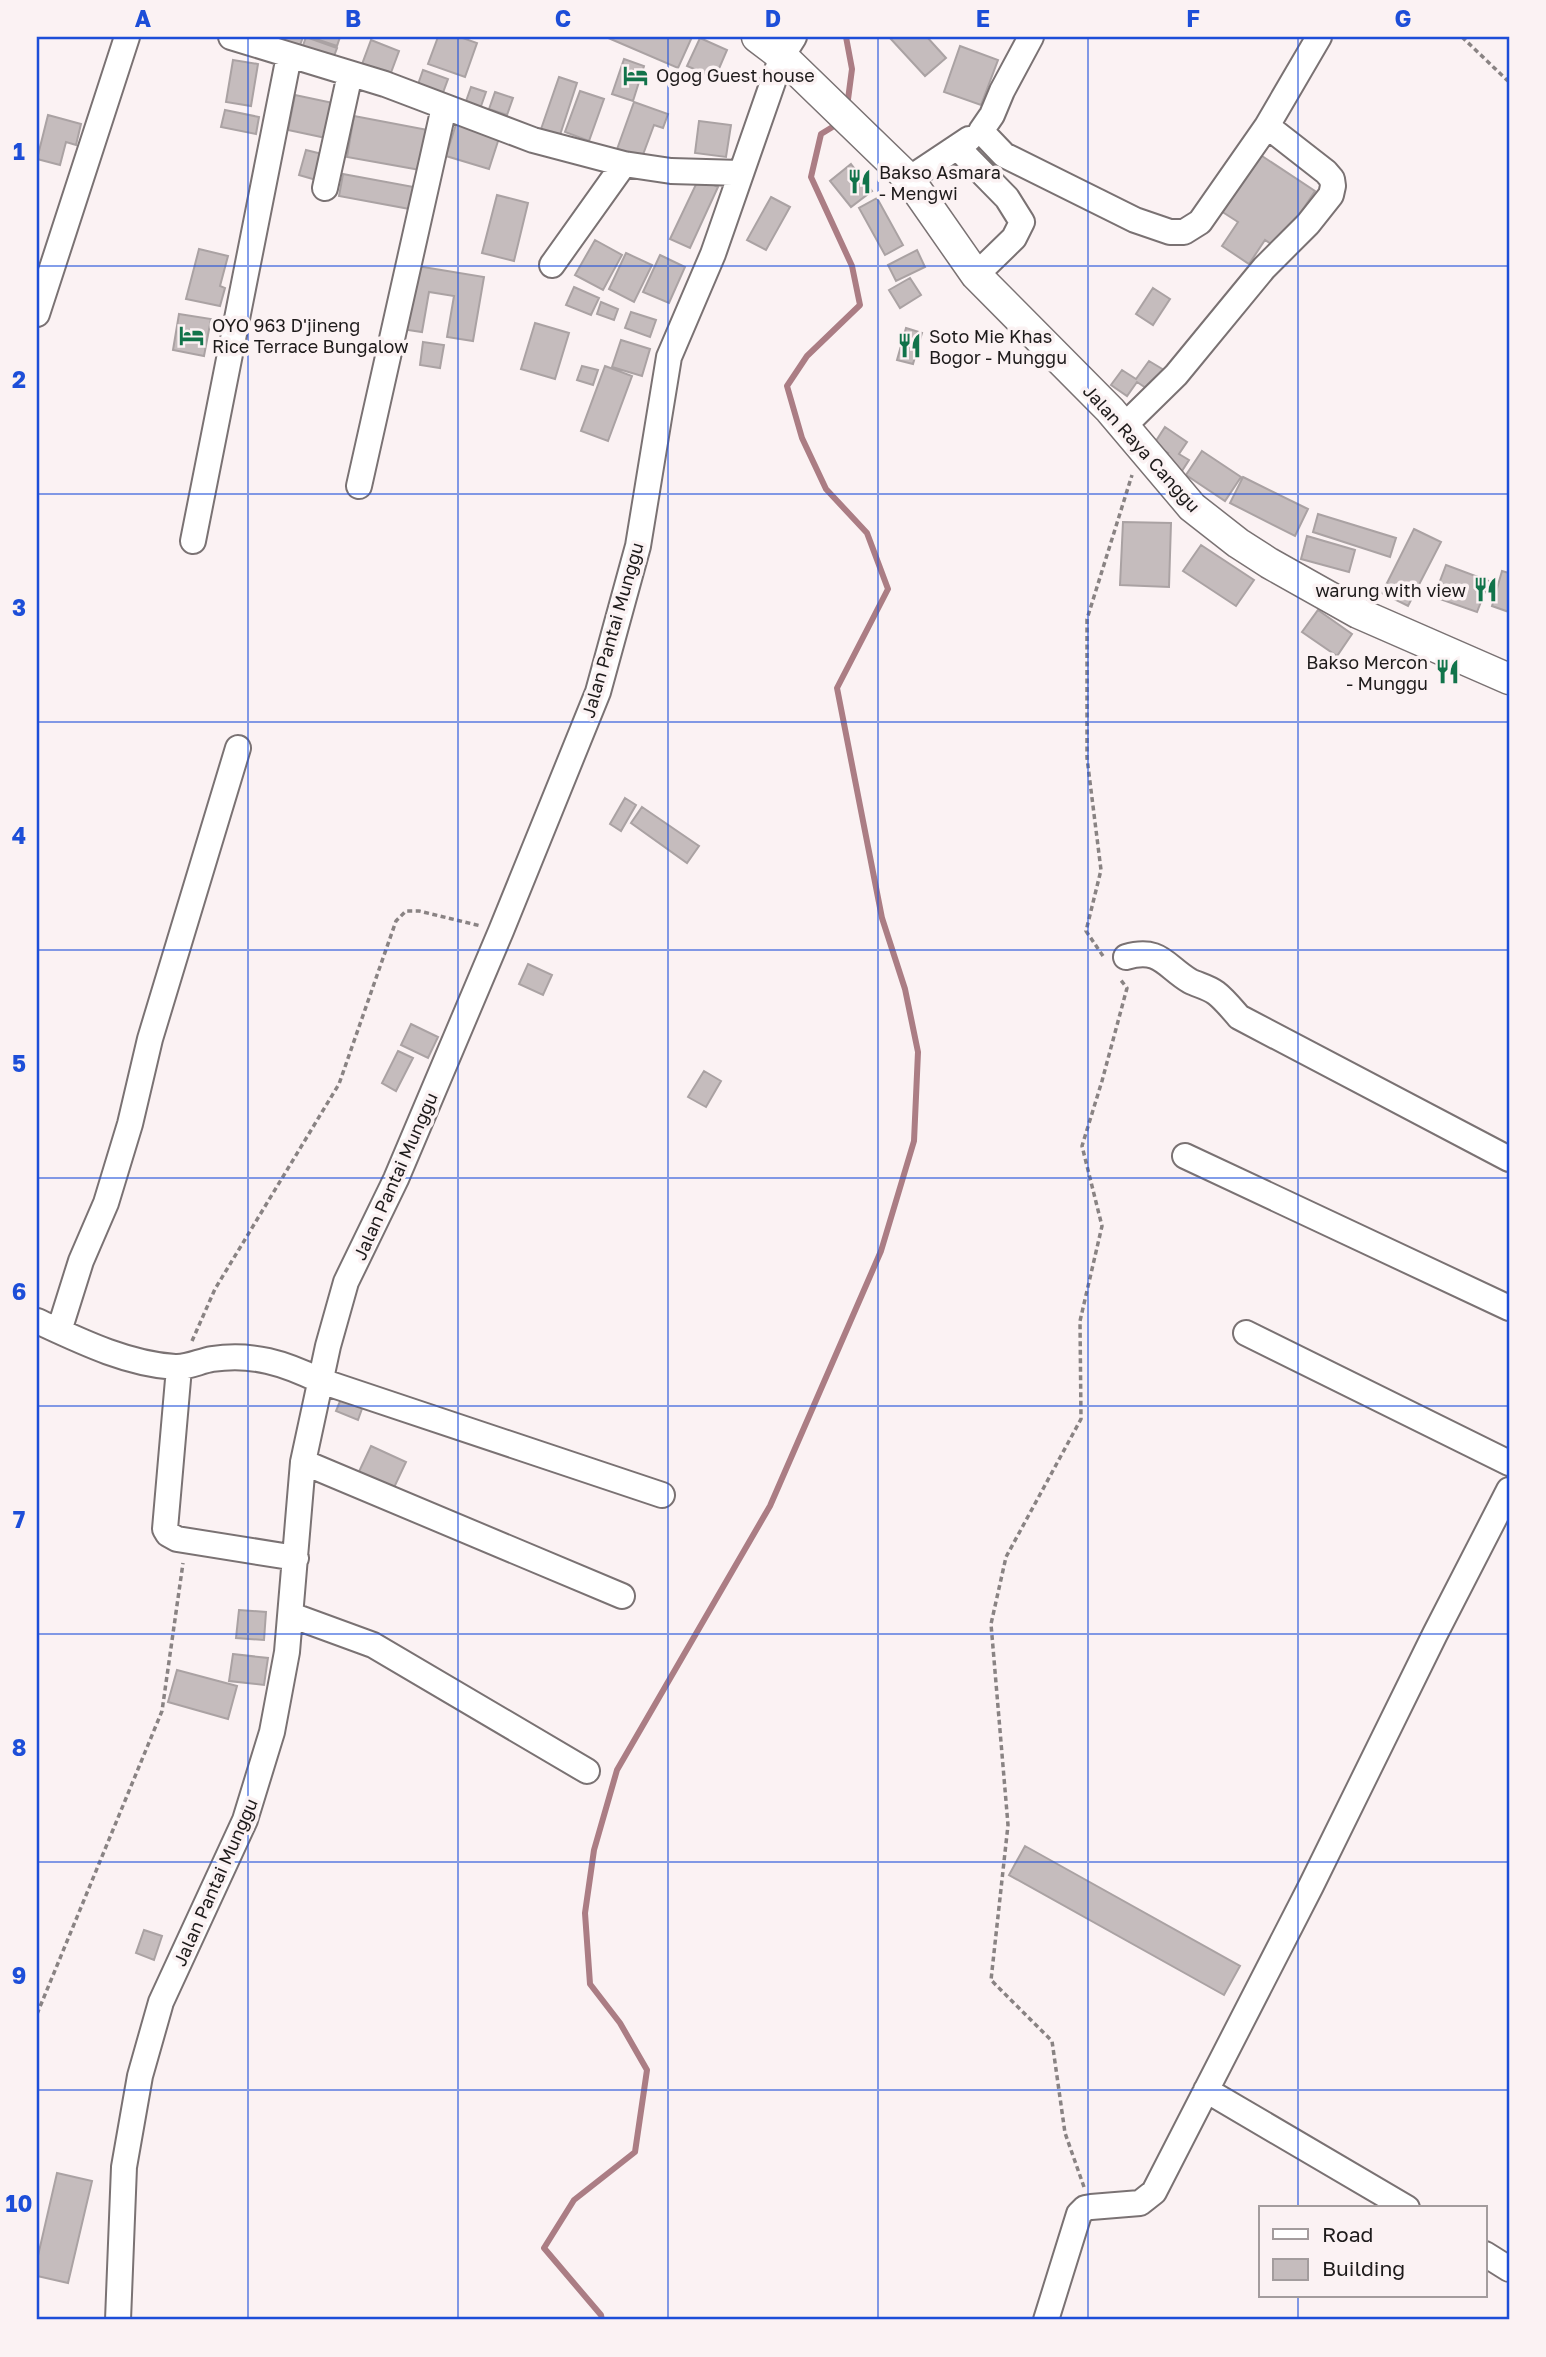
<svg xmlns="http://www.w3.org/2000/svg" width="1546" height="2357" font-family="'Golos Text',sans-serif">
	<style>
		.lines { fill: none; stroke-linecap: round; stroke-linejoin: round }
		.stream { stroke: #ab7d84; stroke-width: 6 }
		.building { fill: #c5bcbd; stroke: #aaa2a3; stroke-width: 2 }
		.minor-casing { stroke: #7a7273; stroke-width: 28 }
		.major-casing { stroke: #7a7273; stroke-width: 33 }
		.path { stroke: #898383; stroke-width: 3.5; stroke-dasharray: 5 3.5; stroke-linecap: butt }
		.minor { stroke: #fff; stroke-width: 24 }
		.major { stroke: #fff; stroke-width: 30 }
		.grid { fill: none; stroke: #1d4ed8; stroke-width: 2; stroke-opacity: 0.55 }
		.labels { text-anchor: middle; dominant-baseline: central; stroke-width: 7; stroke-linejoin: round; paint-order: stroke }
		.poi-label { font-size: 18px; fill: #1e1b1b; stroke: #fbf2f3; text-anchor: start }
		.street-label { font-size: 18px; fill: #1e1b1b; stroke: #fbf2f3 }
		.neatline { fill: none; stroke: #1d4ed8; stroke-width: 2.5 }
		.grid-label { font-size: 23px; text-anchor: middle; font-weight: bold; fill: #1d4ed8 }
	</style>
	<rect width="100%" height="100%" fill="#fbf2f3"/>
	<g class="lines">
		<path class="stream" d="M846 37 852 69 847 107
			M602 2320 601 2315 544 2248 574 2200 635 2152 647 2070 620 2023 590 1984 585 1913 594 1850 617 1770 770 1506 881 1251 914 1141 918 1052 905 989 882 918 837 688 888 589 867 533 826 489 802 438 787 386 807 356 860 305 852 266 811 177 821 134 839 123"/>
	</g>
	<path class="building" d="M267 37H303L298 51Z
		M306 37 337 48 331 64 300 54Z
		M317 37H340L337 46 316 39Z
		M438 37H460L477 43 465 77 428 64Z
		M606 37H692L678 68Z
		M889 37H927L946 58 925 76Z
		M700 38 727 50 715 78 687 66Z
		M371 40 399 51 389 78 361 67Z
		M960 46 998 60 981 105 944 92Z
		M624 59 644 66 633 101 612 94Z
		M233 60 258 64 251 106 226 102Z
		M423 70 448 79 441 98 416 90Z
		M559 77 577 83 559 138 540 132Z
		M471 87 486 92 480 109 465 104Z
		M580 91 604 99 589 141 565 132Z
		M495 92 513 98 507 115 489 109Z
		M295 95 333 103 326 138 288 130Z
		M634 102 668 114 663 128 654 125 641 160 616 152Z
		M225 110 259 117 256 134 221 127Z
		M48 115 81 124 76 145 66 142 60 165 37 159Z
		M354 116 433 131 426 171 347 157Z
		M457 121 500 135 489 169 446 156Z
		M699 121 731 125 726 157 695 153Z
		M306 150 330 156 323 182 299 175Z
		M1259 154 1315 191 1277 248 1265 240 1249 264 1222 246 1238 222 1221 211Z
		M851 164 872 191 851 207 830 181Z
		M343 174 419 188 415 210 339 196Z
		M699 178 718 187 690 248 670 239Z
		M497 195 528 203 514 261 482 253Z
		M771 197 790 207 766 250 747 240Z
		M877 198 903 245 885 255 859 208Z
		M595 240 622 255 603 290 575 275Z
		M199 249 228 256 220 286 225 288 220 306 186 299Z
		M917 250 925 267 896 281 888 265Z
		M626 253 652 265 634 302 609 289Z
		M660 255 685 267 669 303 643 292Z
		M411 265 484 277 473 341 447 337 454 296 429 292 422 332 401 329Z
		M910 278 921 295 900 308 889 290Z
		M574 287 599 298 591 315 566 305Z
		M1153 288 1170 299 1153 325 1136 314Z
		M601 302 618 309 614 320 597 314Z
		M631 312 656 320 650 337 625 328Z
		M179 314 211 319 204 356 173 350Z
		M535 323 569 333 555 379 521 369Z
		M906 328 922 333 913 364 897 360Z
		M621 340 650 349 642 376 612 367Z
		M423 342 444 345 440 368 420 365Z
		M1149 361 1169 373 1155 394 1137 382 1127 396 1111 385 1122 370 1136 379Z
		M582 366 598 370 593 385 577 380Z
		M605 366 632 376 608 441 581 431Z
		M1165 427 1187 442 1179 454 1189 460 1180 474 1162 462 1168 453 1154 444Z
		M1202 451 1241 477 1225 501 1186 475Z
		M1243 477 1308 509 1295 536 1230 503Z
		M1318 514 1396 538 1390 557 1313 532Z
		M1123 522 1171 523 1169 587 1120 585Z
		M1414 529 1441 542 1408 606 1382 593Z
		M1307 536 1355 550 1349 572 1301 559Z
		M1201 545 1254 580 1236 606 1183 571Z
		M1446 565 1489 581 1477 612 1434 597Z
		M1502 571 1509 573V612L1492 606Z
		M1318 610 1352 634 1337 656 1302 632Z
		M625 798 636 805 621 831 610 824Z
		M642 807 699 846 687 863 631 823Z
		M528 964 552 975 543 995 519 984Z
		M411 1024 438 1037 428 1058 401 1045Z
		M398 1051 413 1058 396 1091 382 1083Z
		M704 1071 721 1081 706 1107 688 1097Z
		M343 1394 364 1403 358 1420 336 1411Z
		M371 1446 406 1462 391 1494 356 1478Z
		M239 1610 266 1612 264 1640 236 1638Z
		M233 1654 268 1658 264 1685 229 1681Z
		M177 1670 237 1686 228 1719 168 1702Z
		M1025 1846 1240 1966 1224 1995 1009 1875Z
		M144 1930 162 1936 154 1960 136 1953Z
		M57 2173 92 2181 68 2283 37 2276V2260Z"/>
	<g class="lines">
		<defs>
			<path id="minor" d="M231 37 385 84 533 140 624 164 671 171 741 173
				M1031 37 1002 91 992 115 981 131 1004 155 1135 220 1170 232H1184L1200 222 1267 126 1319 37
				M957 147 1007 198 1022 222 1014 238 976 275
				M909 179 969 139
				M325 188 350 74
				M552 265 624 164
				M37 314 127 37
				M1124 426 1176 375 1264 268 1308 224 1331 195 1333 186 1332 179 1326 172 1267 126
				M359 486 444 107
				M193 541 289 56
				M1126 957C1160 947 1165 966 1190 981 1198 985 1208 987 1216 993 1224 999 1232 1009 1239 1017L1509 1159
				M1185 1156 1509 1308
				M37 1321C80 1341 127 1364 175 1367 187 1368 200 1361 212 1359 253 1353 284 1363 321 1381L662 1495
				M59 1331 81 1261 106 1203 130 1124 150 1039 238 748
				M1246 1333 1509 1463
				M179 1368 165 1529 168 1534 177 1539 296 1558
				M303 1462 622 1596
				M291 1615 373 1645 587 1771
				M1206 2090 1407 2208
				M1485 2254 1509 2269
				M118 2320 124 2167 140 2076 161 2002 245 1820 272 1732 287 1652 303 1462 328 1346 346 1282 396 1179 501 931 598 692 638 546 669 357 713 254 782 56 794 37
				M1046 2320 1079 2214 1085 2208 1091 2207 1140 2203 1154 2192 1311 1886 1435 1634 1509 1490"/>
			<path id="major" d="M757 37 782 56 909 179 976 275 1110 410 1192 507 1238 543 1269 563 1358 613 1509 679"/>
		</defs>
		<use href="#minor" class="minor-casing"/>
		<use href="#major" class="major-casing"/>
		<path class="path" d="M1462 37 1509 82
			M1103 956 1086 931 1101 870 1087 758V619L1132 475
			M192 1341 215 1289 339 1084 396 921 406 911H419L481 926
			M37 2014 162 1711 183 1563
			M1084 2187 1065 2133 1052 2041 991 1980 1008 1825 991 1624 1006 1557 1081 1419 1080 1321 1102 1226 1082 1146 1102 1081 1127 988 1120 979"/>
		<use href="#minor" class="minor"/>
		<use href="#major" class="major"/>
	</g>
	<path class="grid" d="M248 37V2320M458 37V2320M668 37V2320M878 37V2320M1088 37V2320M1298 37V2208M37 266H1509M37 494H1509M37 722H1509M37 950H1509M37 1178H1509M37 1406H1509M37 1634H1509M37 1862H1509M37 2090H1509M1298 2296V2320"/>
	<defs>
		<symbol id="hotel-bare" viewBox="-9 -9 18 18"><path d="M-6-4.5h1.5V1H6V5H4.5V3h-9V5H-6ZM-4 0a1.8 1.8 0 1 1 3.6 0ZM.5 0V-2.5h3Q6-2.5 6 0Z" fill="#11734a" stroke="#fbf2f3" stroke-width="2.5" paint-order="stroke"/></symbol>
		<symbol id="restaurant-bare" viewBox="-9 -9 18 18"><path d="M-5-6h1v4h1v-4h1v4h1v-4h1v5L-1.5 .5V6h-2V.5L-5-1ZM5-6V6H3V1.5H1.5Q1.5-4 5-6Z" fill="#11734a" stroke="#fbf2f3" stroke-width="2.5" paint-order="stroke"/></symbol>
	</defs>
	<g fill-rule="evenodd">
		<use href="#hotel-bare" x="618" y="58" width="35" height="35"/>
		<use href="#restaurant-bare" x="842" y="164" width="35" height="35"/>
		<use href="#hotel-bare" x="174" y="318" width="35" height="35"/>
		<use href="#restaurant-bare" x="892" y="328" width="35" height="35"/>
		<use href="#restaurant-bare" x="1468" y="572" width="35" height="35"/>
		<use href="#restaurant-bare" x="1430" y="654" width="35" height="35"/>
	</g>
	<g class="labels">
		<g class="poi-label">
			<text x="656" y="75">Ogog Guest house</text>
			<text x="879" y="172">Bakso Asmara<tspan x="879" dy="21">- Mengwi</tspan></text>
			<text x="212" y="325">OYO 963 D'jineng<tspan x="212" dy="21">Rice Terrace Bungalow</tspan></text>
			<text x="929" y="336">Soto Mie Khas<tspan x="929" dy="21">Bogor - Munggu</tspan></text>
			<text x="1466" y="590" text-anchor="end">warung with view</text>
			<text x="1428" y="662" text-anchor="end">Bakso Mercon<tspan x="1428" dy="21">- Munggu</tspan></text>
		</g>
		<g class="street-label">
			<text transform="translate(1142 448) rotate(48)">Jalan Raya Canggu</text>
			<text transform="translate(612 630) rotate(-74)">Jalan Pantai Munggu</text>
			<text transform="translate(395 1176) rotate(-66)">Jalan Pantai Munggu</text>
			<text transform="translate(215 1882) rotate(-66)">Jalan Pantai Munggu</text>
		</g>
	</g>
	<rect width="1546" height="2357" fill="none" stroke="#fbf2f3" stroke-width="77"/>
	<rect x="1259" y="2206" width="228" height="91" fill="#fbf2f3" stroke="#a39c9d" stroke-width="2"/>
	<rect x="1273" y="2229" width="35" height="10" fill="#ffffff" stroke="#a39c9d" stroke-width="2"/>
	<text x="1322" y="2242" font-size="21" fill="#1e1b1b">Road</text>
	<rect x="1273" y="2259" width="35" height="21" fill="#c5bcbd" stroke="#a39c9d" stroke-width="2"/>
	<text x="1322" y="2276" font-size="21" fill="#1e1b1b">Building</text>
	<rect x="38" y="38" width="1470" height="2280" class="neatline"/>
	<g class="grid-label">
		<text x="143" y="27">A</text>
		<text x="353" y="27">B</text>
		<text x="563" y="27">C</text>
		<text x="773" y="27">D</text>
		<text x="983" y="27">E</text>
		<text x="1193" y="27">F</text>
		<text x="1403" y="27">G</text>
		<text x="19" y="160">1</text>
		<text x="19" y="388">2</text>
		<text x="19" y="616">3</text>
		<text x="19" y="844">4</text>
		<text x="19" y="1072">5</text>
		<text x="19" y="1300">6</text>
		<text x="19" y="1528">7</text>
		<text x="19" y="1756">8</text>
		<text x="19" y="1984">9</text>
		<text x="19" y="2212">10</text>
	</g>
</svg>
